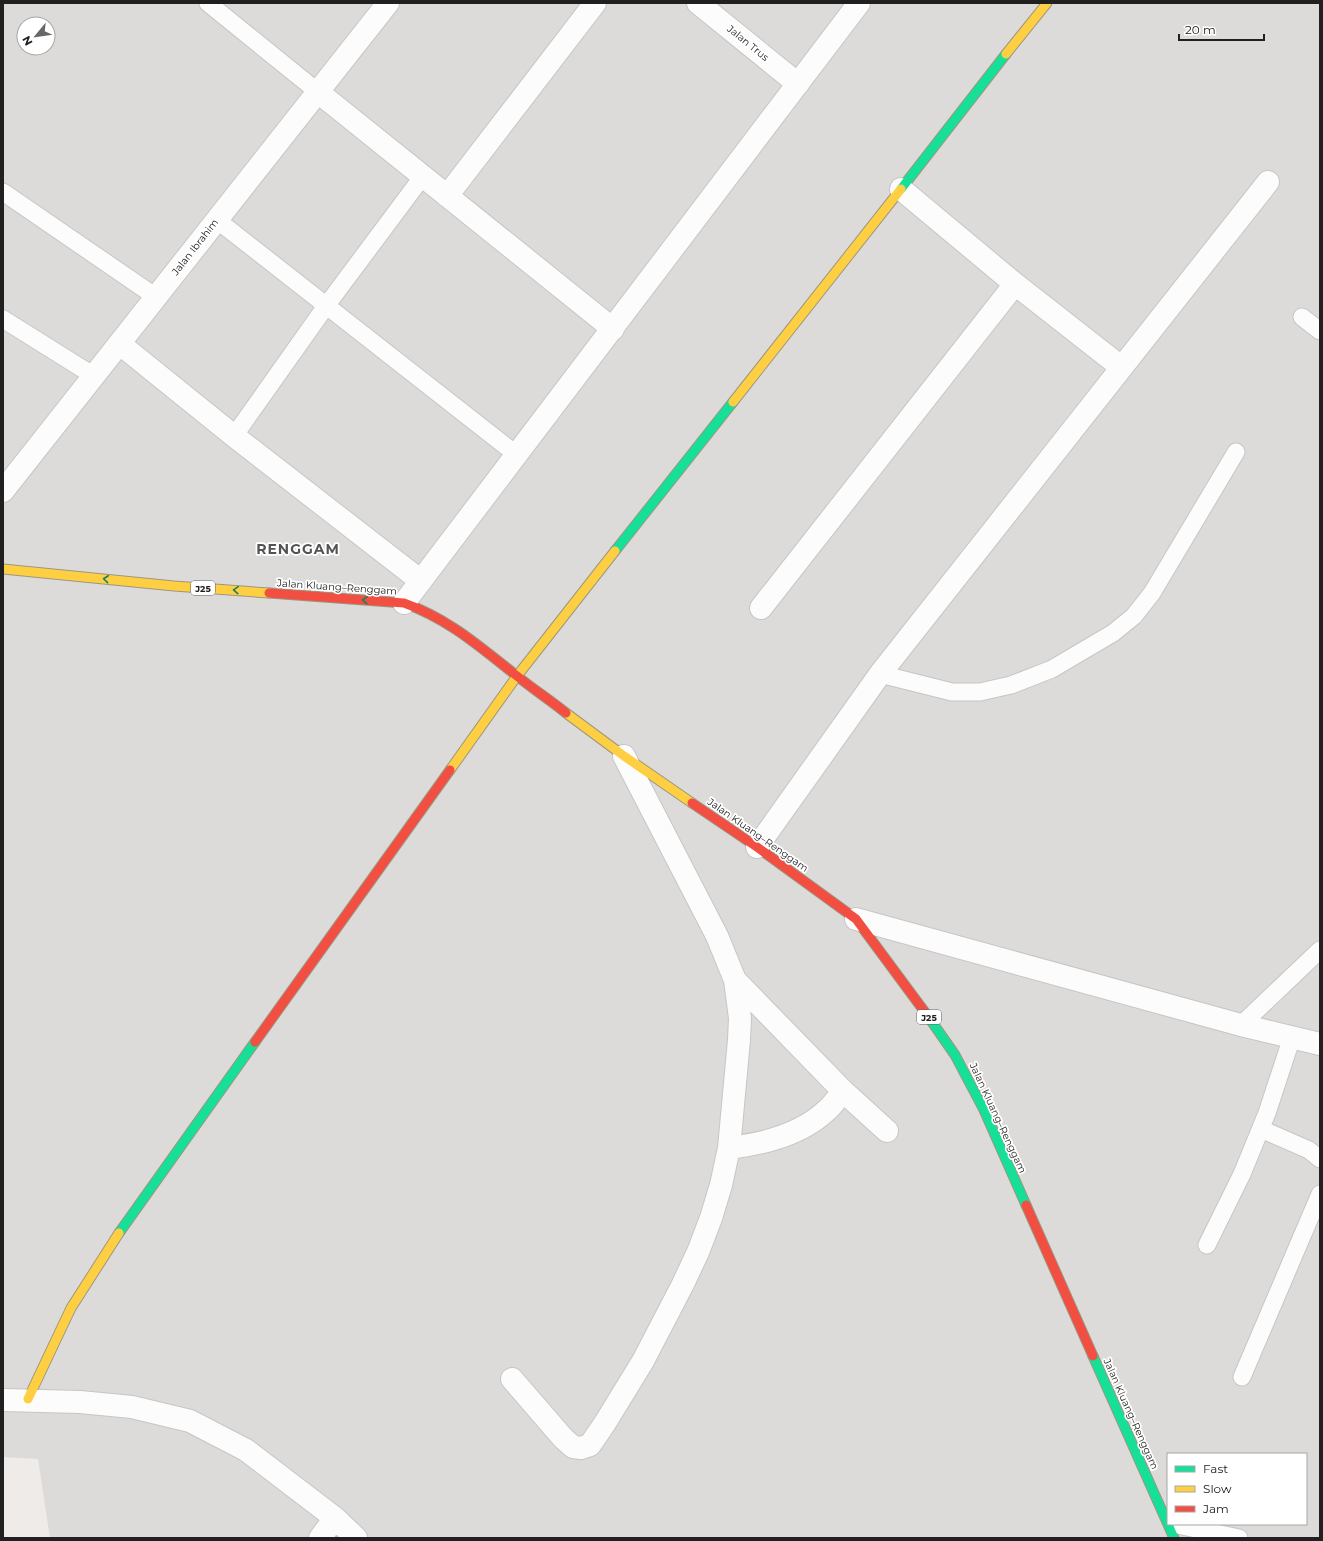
<svg xmlns="http://www.w3.org/2000/svg" width="1323" height="1541" font-family="Montserrat,sans-serif">
	<style>
		.residential { fill: #dddbda; fill-rule: evenodd }
		.lines { fill: none; stroke-linecap: round; stroke-linejoin: round }
		.lane-casing { stroke: #c7c6c4; stroke-width: 19 }
		.street-casing { stroke: #c7c6c4; stroke-width: 24 }
		.fast-casing { stroke: #9a987f; stroke-width: 11 }
		.slow-casing { stroke: #9a987f; stroke-width: 11 }
		.jam-casing { stroke: #9a987f; stroke-width: 11 }
		.lane { stroke: #fcfcfc; stroke-width: 17 }
		.street { stroke: #fcfcfc; stroke-width: 22 }
		.fast { stroke: #16e098; stroke-width: 9 }
		.slow { stroke: #ffcf43; stroke-width: 9 }
		.jam { stroke: #f24e42; stroke-width: 9 }
		.oneway { stroke: #1b805c }
		.labels { text-anchor: middle; dominant-baseline: central; stroke-width: 3.5; stroke-linejoin: round; paint-order: stroke }
		.shield { fill: #fff; stroke: #636363; stroke-width: 1 }
		.shield-label { font-size: 9px; font-weight: bold; fill: #202020 }
		.street-label { font-size: 10px; fill: #202020; stroke: #fff }
		.district-label { font-size: 14px; font-weight: bold; letter-spacing: 1px; fill: #535353; stroke: #fff }
	</style>
	<rect width="100%" height="100%" fill="#eeebe8"/>
	<path class="residential" d="M3 3H1320V1538H50L38 1459 3 1457ZM24 24H48V48H24ZM1168 1454H1306V1524H1168Z"/>
	<g class="lines">
		<defs>
			<path id="lane" d="M208 3 318 92
				M3 192 156 297
				M217 220 517 455
				M1302 317 1320 331
				M3 319 94 376
				M234 436 326 306 423 176
				M880 674 952 692H980L1011 685 1052 669 1113 633 1134 616 1152 593 1236 452
				M1241 1025 1320 950
				M1261 1129 1309 1150 1320 1159
				M1207 1245 1242 1174 1267 1113 1292 1037
				M1242 1377 1320 1194
				M1173 1524 1239 1538"/>
			<path id="street" d="M698 3 798 84
				M318 92 613 329
				M901 189 1015 284 1121 367
				M447 196 595 3
				M120 344 234 436 421 581
				M3 491 388 3
				M404 603 859 3
				M761 608 1015 284
				M757 847 880 674 1268 182
				M856 919 1241 1025 1320 1044
				M735 980 843 1091 887 1131
				M729 1148C763 1144 801 1135 827 1110 833 1105 838 1097 843 1091
				M512 1379 563 1438 573 1447 581 1448 590 1445 605 1423 643 1361 683 1284 698 1252 711 1218 721 1185 729 1148 739 1040 740 1018 735 980 717 936 624 756
				M3 1400 80 1402 132 1407 190 1421 246 1450 335 1518 356 1538
				M320 1538 335 1518"/>
			<path id="fast" d="M901 189 1006 54
				M615 551 733 402
				M930 1019 955 1055 984 1110 1026 1205
				M119 1233 255 1042
				M1093 1356 1174 1538"/>
			<path id="slow" d="M1006 54 1047 3
				M733 402 901 189
				M3 569 174 586 269 593
				M566 713 624 756 692 803
				M450 770 517 676 615 551
				M28 1399 71 1308 119 1233"/>
			<path id="jam" d="M269 593 404 603C449 619 480 647 517 676 533 689 550 700 566 713
				M692 803 757 847 856 919 930 1019
				M255 1042 450 770
				M1026 1205 1093 1356"/>
		</defs>
		<use href="#lane" class="lane-casing"/>
		<use href="#street" class="street-casing"/>
		<use href="#fast" class="fast-casing"/>
		<use href="#slow" class="slow-casing"/>
		<use href="#jam" class="jam-casing"/>
		<use href="#lane" class="lane"/>
		<use href="#street" class="street"/>
		<use href="#fast" class="fast"/>
		<use href="#slow" class="slow"/>
		<use href="#jam" class="jam"/>
	</g>
	<defs><path id="oneway-chevron" d="M-2-3.5L2.5 0L-2 3.5" fill="none" stroke-width="1.6" stroke-linecap="round" stroke-linejoin="round"/></defs>
	<g class="oneway">
		<use href="#oneway-chevron" transform="translate(106 579) rotate(-174)"/>
		<use href="#oneway-chevron" transform="translate(236 590) rotate(-176)"/>
		<use href="#oneway-chevron" transform="translate(365 600) rotate(-176)"/>
	</g>
	<g class="labels">
		<g class="shield">
			<rect x="191" y="581" width="24" height="14" rx="3"/>
			<rect x="917" y="1010" width="24" height="14" rx="3"/>
		</g>
		<g class="shield-label">
			<text x="203" y="588">J25</text>
			<text x="929" y="1017">J25</text>
		</g>
		<g class="street-label">
			<text transform="translate(748 43) rotate(39)">Jalan Trus</text>
			<text transform="translate(195 247) rotate(-52)">Jalan Ibrahim</text>
			<text transform="translate(337 587) rotate(4)">Jalan Kluang–Renggam</text>
			<text transform="translate(758 835) rotate(35)">Jalan Kluang–Renggam</text>
			<text transform="translate(998 1118) rotate(65)">Jalan Kluang–Renggam</text>
			<text transform="translate(1131 1414) rotate(66)">Jalan Kluang–Renggam</text>
		</g>
		<g class="district-label">
			<text x="298" y="549">RENGGAM</text>
		</g>
	</g>
	<rect width="1323" height="1541" fill="none" stroke="#202020" stroke-width="8"/>
	<rect x="1167" y="1453" width="140" height="72" fill="#ffffff" stroke="#a6a6a6"/>
	<rect x="1175" y="1466" width="20" height="6" fill="#16e098" stroke="#a6a6a6"/>
	<text x="1203" y="1473" font-size="12" fill="#202020">Fast</text>
	<rect x="1175" y="1486" width="20" height="6" fill="#ffcf43" stroke="#a6a6a6"/>
	<text x="1203" y="1493" font-size="12" fill="#202020">Slow</text>
	<rect x="1175" y="1506" width="20" height="6" fill="#f24e42" stroke="#a6a6a6"/>
	<text x="1203" y="1513" font-size="12" fill="#202020">Jam</text>
	<g transform="translate(36 36) rotate(241)"><circle r="19" fill="#ffffff" stroke="#a6a6a6"/>
	<path d="M0-3L7 15L0 10L-7 15Z" fill="#686766"/>
	<text y="-6" font-size="11" font-weight="bold" text-anchor="middle" fill="#202020">N</text>
	</g>
	<path d="M1179 34v6h85v-6" fill="none" stroke="#202020" stroke-width="2"/>
	<text x="1185" y="34" font-size="12" fill="#202020" stroke="#ffffff" stroke-width="3" paint-order="stroke">20 m</text>
</svg>
